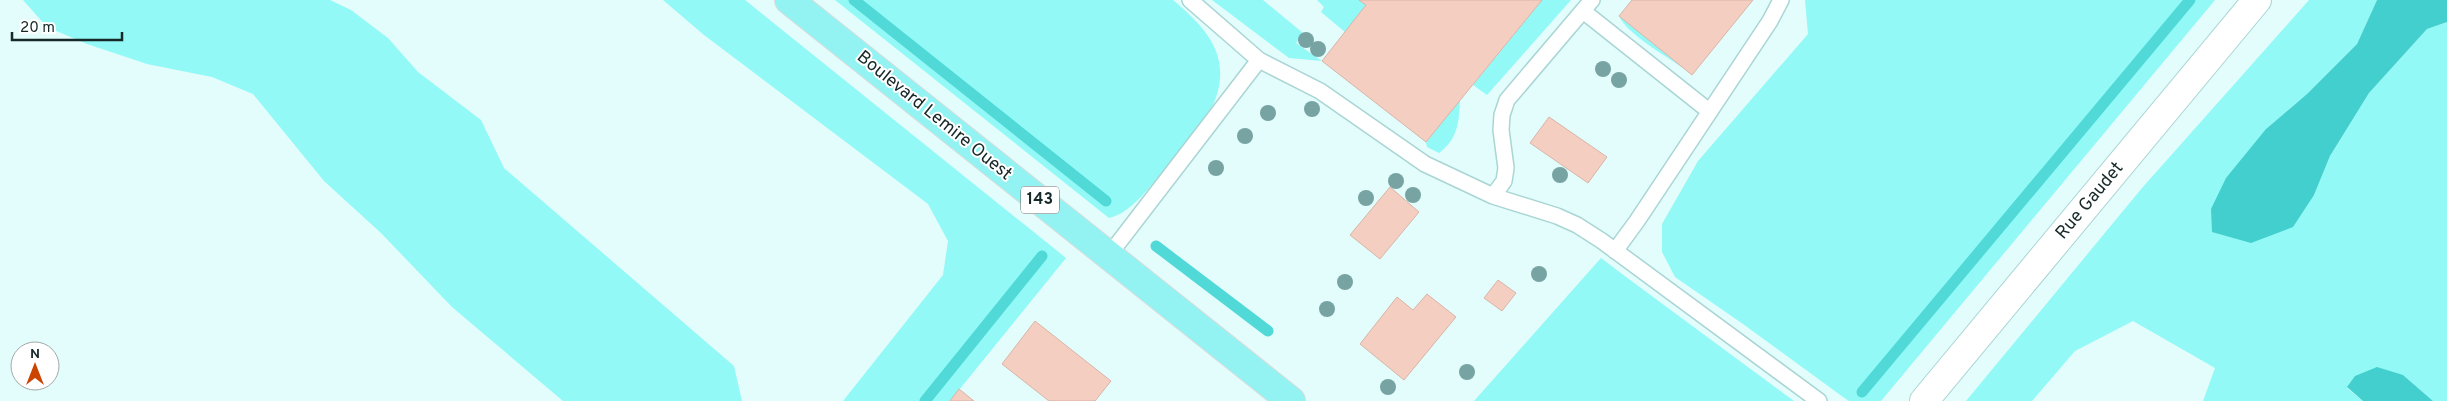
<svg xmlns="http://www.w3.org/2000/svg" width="2447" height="401" font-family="Overpass,sans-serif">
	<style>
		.green { fill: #92f9f7 }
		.forest { fill: #43cfcd }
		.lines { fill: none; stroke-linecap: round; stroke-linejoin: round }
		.stream { stroke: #50d9d7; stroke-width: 11 }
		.building { fill: #f4cec0; stroke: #d9b4a7 }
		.service-casing { stroke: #a9d5d4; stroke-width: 18 }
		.minor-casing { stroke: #a9d5d4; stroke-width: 30 }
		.primary-casing { stroke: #dadddd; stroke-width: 30 }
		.service { stroke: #fff; stroke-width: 15 }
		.minor { stroke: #fff; stroke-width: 28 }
		.primary { stroke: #93f3f2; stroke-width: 28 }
		.tree { fill: #77a3a2 }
		.labels { text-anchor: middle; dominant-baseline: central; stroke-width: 4; stroke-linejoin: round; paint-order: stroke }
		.shield { fill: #fff; stroke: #5d6868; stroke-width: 1 }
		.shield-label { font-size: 16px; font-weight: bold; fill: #172828 }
		.street-label { font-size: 18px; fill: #172828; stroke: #fff }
	</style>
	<rect width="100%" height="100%" fill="#e2fdfc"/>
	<path class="green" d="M23 0H330L351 10 388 38 418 72 481 120 504 168 734 366 742 401H563L452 307 381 233 324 181 253 94 212 77 147 64 87 44 47 27Z
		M663 0H745L1066 258 950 401H843L943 275 948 241 928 204 704 35Z
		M835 0H1173C1211 32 1235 61 1210 112 1201 129 1180 150 1167 166 1152 184 1132 213 1109 218Z
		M1212 0H1263L1303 33 1296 43 1322 61 1289 58Z
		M1317 0H1359L1366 5 1345 32 1321 12 1324 7Z
		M1542 0H1571L1487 95 1473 85Z
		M1805 0H2215L1881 401H1849L1843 397 1743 324 1675 277 1662 252V224L1698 161 1808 34Z
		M2309 0H2377L2357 44 2307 94 2266 129 2314 195 2330 156 2369 93 2427 29 2447 22V401H2433L2403 375 2347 388 2363 401H2203L2215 368 2133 321 2075 351 2032 401H1966L2142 188Z
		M1619 16 1683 68C1666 56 1627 34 1619 16Z
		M1460 100C1459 122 1458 139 1439 153L1427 147 1426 142Z
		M1601 258 1622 274 1794 401H1474Z"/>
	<path class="forest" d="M2377 0H2447V22L2427 29 2369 93 2330 156 2314 195 2293 227 2251 243 2212 232 2211 209 2226 178 2266 129 2307 94 2357 44Z
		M2377 367 2403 375 2433 401H2363L2347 387 2355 376Z"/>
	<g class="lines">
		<path class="stream" d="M854 0 1106 201
			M1156 246 1268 331
			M1862 392 2190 0
			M925 401 1042 256"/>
	</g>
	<path class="building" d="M1359 0H1542L1426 142 1322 61 1366 5Z
		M1632 0H1753L1692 75 1619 16Z
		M1549 117 1607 157 1588 183 1530 143Z
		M1390 187 1419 212 1380 259 1350 235Z
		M1498 280 1516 293 1502 311 1484 298Z
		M1427 294 1456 317 1404 380 1360 344 1397 297 1413 310Z
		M1035 321 1111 381 1095 401H1049L1002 364Z
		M959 389 974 401H950Z"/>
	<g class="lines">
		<defs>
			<path id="service" d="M1190 0 1259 60 1320 91 1425 164 1493 196 1557 216 1577 225 1602 241 1819 401
				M1583 11 1709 111
				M1493 196 1504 181 1506 168 1501 130 1502 115 1507 100 1592 0
				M1615 251 1637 221 1770 21 1781 0
				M1109 255 1259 60"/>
			<path id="minor" d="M1924 401 2257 0"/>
			<path id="primary" d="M789 0 1291 401"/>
		</defs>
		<use href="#service" class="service-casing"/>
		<use href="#minor" class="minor-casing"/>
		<use href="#primary" class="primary-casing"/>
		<use href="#service" class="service"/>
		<use href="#minor" class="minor"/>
		<use href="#primary" class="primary"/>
	</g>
	<g class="tree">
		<circle cx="1306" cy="40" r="8"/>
		<circle cx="1318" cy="49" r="8"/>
		<circle cx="1603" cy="69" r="8"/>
		<circle cx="1619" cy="80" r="8"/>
		<circle cx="1312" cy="109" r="8"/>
		<circle cx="1268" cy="113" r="8"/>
		<circle cx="1245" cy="136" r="8"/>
		<circle cx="1216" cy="168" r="8"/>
		<circle cx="1560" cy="175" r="8"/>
		<circle cx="1396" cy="181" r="8"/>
		<circle cx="1413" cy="195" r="8"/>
		<circle cx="1366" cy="198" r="8"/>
		<circle cx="1539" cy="274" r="8"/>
		<circle cx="1345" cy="282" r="8"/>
		<circle cx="1327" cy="309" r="8"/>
		<circle cx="1467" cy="372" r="8"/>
		<circle cx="1388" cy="387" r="8"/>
	</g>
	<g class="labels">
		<rect class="shield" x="1021" y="186.5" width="38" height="27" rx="4"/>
		<g class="shield-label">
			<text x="1040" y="200">143</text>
		</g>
		<g class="street-label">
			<text transform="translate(934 116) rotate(39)">Boulevard Lemire Ouest</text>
			<text transform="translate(2090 201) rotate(-50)">Rue Gaudet</text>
		</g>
	</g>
	<g transform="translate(35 366)"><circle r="24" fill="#ffffff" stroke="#a2a9a9"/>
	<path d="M0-4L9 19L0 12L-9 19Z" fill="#cb4500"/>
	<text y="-8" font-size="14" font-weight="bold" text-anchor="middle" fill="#172828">N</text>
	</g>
	<path d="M12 32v8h110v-8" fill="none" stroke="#172828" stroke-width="2.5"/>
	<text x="20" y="32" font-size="15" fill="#172828" stroke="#ffffff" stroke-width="4" paint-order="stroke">20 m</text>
</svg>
